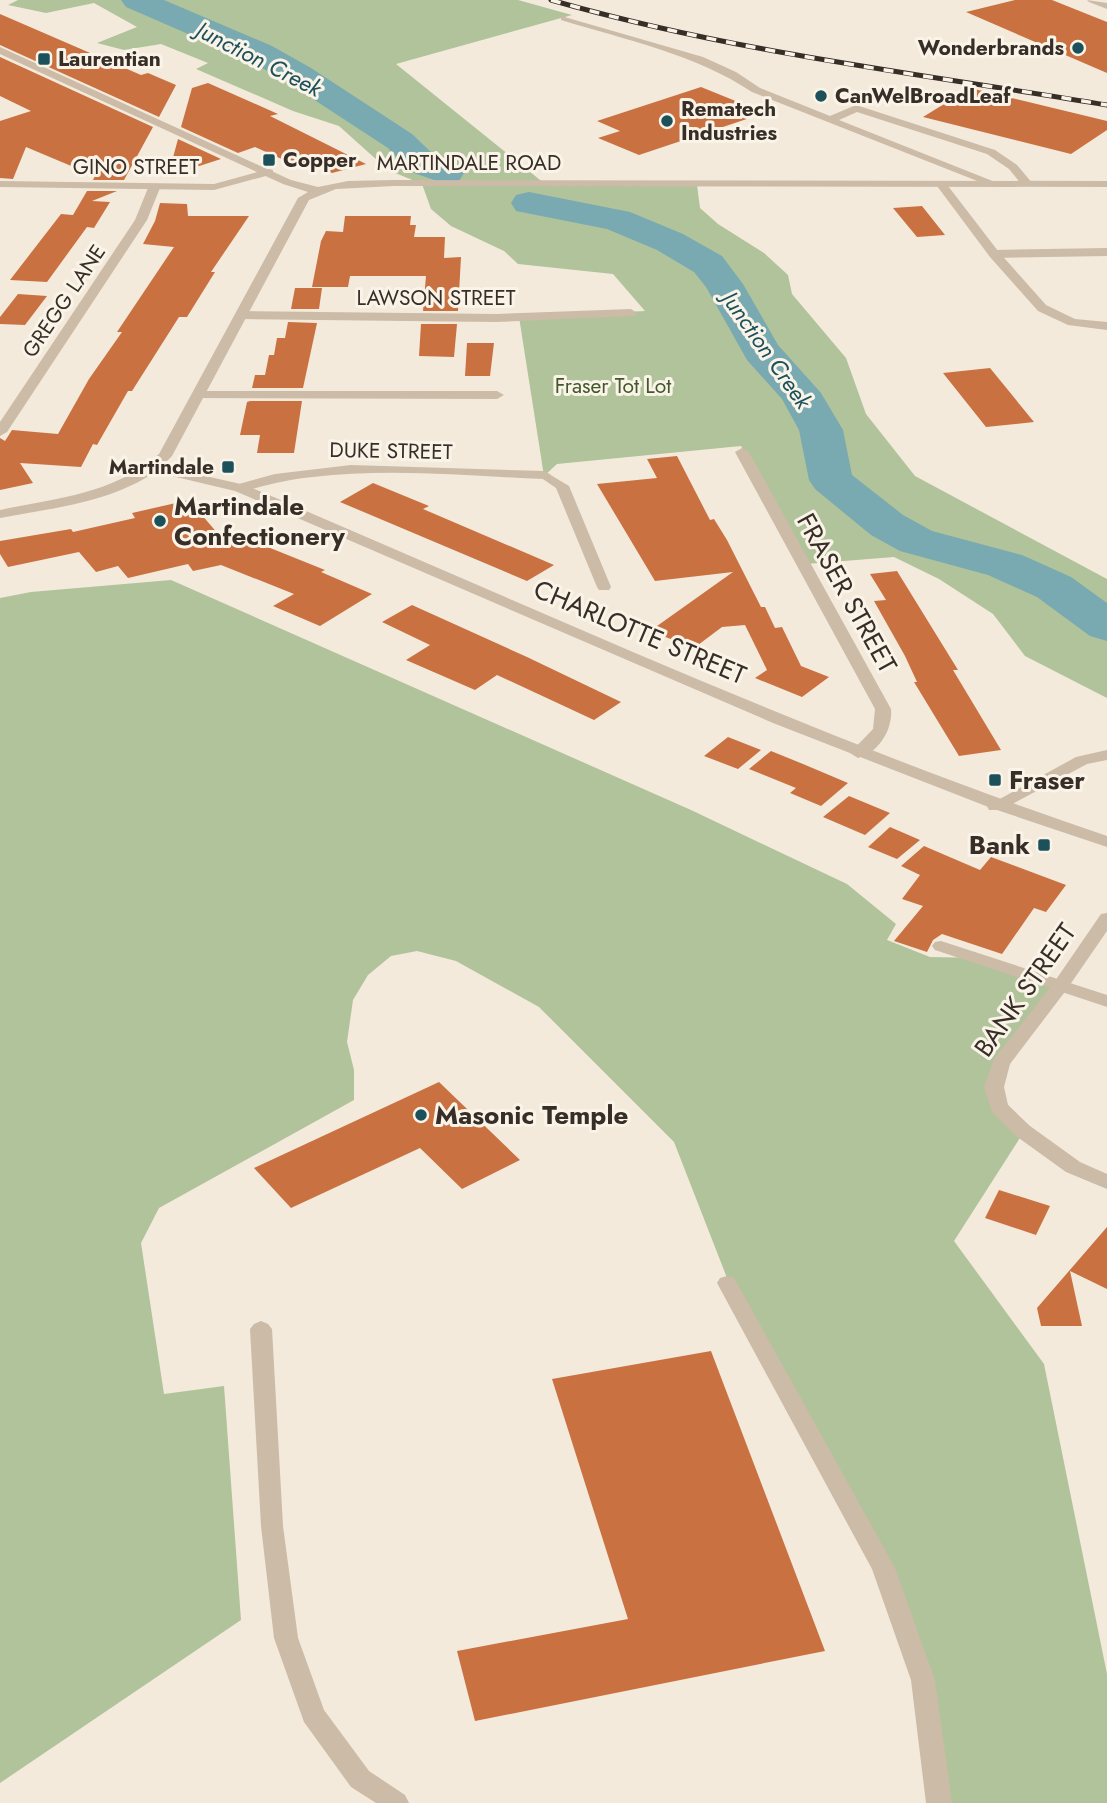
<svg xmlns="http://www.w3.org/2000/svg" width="1107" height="1803" font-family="Jost,sans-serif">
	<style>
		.green { fill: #b1c39b }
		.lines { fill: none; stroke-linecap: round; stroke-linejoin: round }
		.river { fill: #79a9b1; fill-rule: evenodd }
		.building { fill: #ca7142 }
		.service { fill: #cbbba7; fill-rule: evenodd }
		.minor { fill: #cbbba7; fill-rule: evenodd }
		.tertiary { fill: #cbbba7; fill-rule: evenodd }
		.rail-casing { stroke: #382e28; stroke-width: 5 }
		.rail { stroke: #faf4e8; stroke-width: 3.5; stroke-dasharray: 10; stroke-linecap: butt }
		.poi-dot { fill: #1c505b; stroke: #faf4e8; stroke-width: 2.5 }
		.labels { text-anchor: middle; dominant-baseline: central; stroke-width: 6; stroke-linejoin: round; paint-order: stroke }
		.far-poi-label { font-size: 21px; font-weight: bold; fill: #382e28; stroke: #faf4e8; text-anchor: start }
		.far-street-label { font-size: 21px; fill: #382e28; stroke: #faf4e8 }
		.far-park-label { font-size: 21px; fill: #42572a; stroke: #faf4e8 }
		.far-water-label { font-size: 23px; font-style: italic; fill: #1c505b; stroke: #faf4e8 }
		.poi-label { font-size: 26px; font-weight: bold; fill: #382e28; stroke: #faf4e8; text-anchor: start }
		.street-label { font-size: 26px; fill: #382e28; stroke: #faf4e8 }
	</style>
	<rect width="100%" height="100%" fill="#f3eadb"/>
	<path class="green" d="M18 0H518L572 15 396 64 545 184 697 185 700 208 718 224 764 253 788 275 792 294 846 358 866 414 915 476 1107 579V698L1025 656 993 614 939 579 894 557 806 564 741 446 557 464 544 476 519 317 645 311 613 274 518 264 504 251 451 226 431 209 422 184 388 170 339 126 293 111 196 69 208 63 161 44 124 50 97 43 137 27 94 3 46 13 8 5Z
		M171 580 691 810 847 884 896 924 887 940 930 957 982 958 1064 985 1003 1064 996 1087 1025 1130 954 1241 1044 1364 1107 1674V1803H941L913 1640 729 1283 674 1142 539 1007 456 961 417 951 391 956 368 975 353 1000 347 1042 354 1070V1100L159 1208 141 1243 164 1394 224 1386 241 1620 0 1783V598L31 592Z"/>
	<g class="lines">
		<path class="river" d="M121 0H164L272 46 311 68 412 134 434 155 459 165 464 173 459 181 446 184 408 171 388 148 287 82 248 60 126 7Z
			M529 192 630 212 683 234 722 256 743 284 778 345 821 393 843 430 852 475 903 515 932 531 1022 555 1071 577 1107 603V641L1090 636 1037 597 988 575 900 551 871 535 815 489 809 480 799 430 782 399 747 360 706 287 694 272 657 250 607 229 516 211 511 203 516 195Z"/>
	</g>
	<path class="building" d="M1015 0H1052L1107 22V73L966 12Z
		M0 14 141 75 148 73 176 85 159 117 0 45Z
		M0 57 153 127 124 180H93L95 176 26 147 13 179 0 178V121L31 111 0 96Z
		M208 83 278 114 270 116 366 164 332 173 311 162 297 166 255 147 238 153 181 127 192 88Z
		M701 87 765 113 639 155 598 138 620 131 597 121Z
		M970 88 1107 121V130L1071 154 923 117Z
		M178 139 221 159 168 176Z
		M87 191H117L92 201 110 202 94 228 87 227 47 282 10 280 61 214 73 215Z
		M160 203 187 204 188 216H249L211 272H215L187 317H179L132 391H128L97 445 93 444 81 467 20 463 33 483 0 490V438L5 441 12 430 58 434 89 379 122 332H117L174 247 143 244 155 221Z
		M922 206 945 235 917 237 893 208Z
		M345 216H411L410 225H416L414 237H445L444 258 461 257 458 311H423L426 276H350L348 287H312L321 241 326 231 343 232Z
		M295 288H322L319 309H291Z
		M18 294 47 296 25 325 0 324V317Z
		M288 322 317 323 303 388H252L255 375H265L269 355H274L277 338H285Z
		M421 324H457L454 357 419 356Z
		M467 343H494L490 376H465Z
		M990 368 1034 422 986 427 943 373Z
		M250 401H302L294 453H257L260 435H240L247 402Z
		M677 456 710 520 714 519 727 540 761 607H765L775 628 782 627 801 666 829 677 802 697 755 678 767 670 745 625 722 627 694 648 650 631 733 572 655 581 597 484 657 478 647 459Z
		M373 483 429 506 423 509 554 565 527 581 340 502Z
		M189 500 219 535 228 531 325 570 321 572 372 594 320 626 273 606 294 594 221 565 193 571 188 564 128 578 118 566 96 572 79 552 8 567 0 554V541L71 529 73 532 135 518 132 513Z
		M897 571 958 670H953L1001 750 959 756 914 682H917L905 656 874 601 886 600 870 574Z
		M412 605 527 657 621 702 594 720 497 675 475 690 406 660 430 645 382 622Z
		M728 737 761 750 738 769 704 756Z
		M771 751 803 764 848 783 821 806 790 793 796 788 749 769Z
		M849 796 890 813 865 835 823 817Z
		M890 827 920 840 897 859 868 847Z
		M924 846 980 870 991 857 1066 885 1046 912 1034 908 1002 954 942 934 933 940 927 952 894 941 923 906 902 899 920 875 901 866Z
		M439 1082 520 1160 462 1189 420 1148 291 1208 254 1168Z
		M999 1190 1050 1206 1036 1235 985 1218Z
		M1107 1227V1289L1070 1271 1082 1326H1041L1037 1308Z
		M711 1351 825 1651 475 1721 457 1651 628 1619 552 1379Z"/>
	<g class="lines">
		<path class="service" d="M1087 0 1107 3V9L1089 2Z
			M561 16 703 57 736 72 760 88 830 116 856 105 995 150 1017 165 1033 184 1023 186 1009 169 987 154 857 112 839 120 1000 184 990 186 752 92C695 54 626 40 561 20Z
			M154 185 160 188 147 220 7 432 0 436V422L135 220 148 188Z
			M1107 248V256L994 258 988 254 994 250Z
			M198 391H497L504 395 497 399 193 398V392Z
			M544 471 569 486 611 587 609 590H599L597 587 556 488 537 475Z
			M1107 750V760L1087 764 1001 810H989L987 806 1076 757Z
			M941 941 1107 995V1007L935 950 932 946 935 942Z
			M727 1276 734 1278 737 1283 895 1568 935 1680 952 1803H926L911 1680 872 1569 717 1283 720 1278Z
			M261 1321 268 1324 272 1329 283 1526 298 1638 324 1710 369 1771 405 1795 409 1803H376L351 1787 304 1722 274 1638 261 1526 250 1329 254 1324Z"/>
		<path class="minor" d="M269 169 273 170V174L214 190 0 187V181L214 184Z
			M937 182H945L998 251 1046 305 1075 319 1107 322V330L1068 325 1038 311 990 257 937 186Z
			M631 309 637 313 635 316 496 322 241 319 235 315 241 311 496 314Z
			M742 448 749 452 891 709C893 729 879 753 858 758L850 753 873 729 875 709 735 452Z
			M351 465 544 471 551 475 544 479C467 476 390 468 313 477 288 479 264 486 240 492L233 488 235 485 275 474Z
			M1107 913V931L1067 989 1010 1064 1004 1087 1008 1105 1030 1126 1080 1162 1107 1174V1189L1066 1172 1016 1136 992 1112 984 1087 994 1059 1055 981 1101 914Z"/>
		<path class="tertiary" d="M0 47 291 180 318 187 348 181 394 180 1107 181V187L394 186 336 189 309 200 172 456 162 466 245 485C531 606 812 737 1107 836V847L991 808 773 723 235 491 155 472C109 503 53 508 0 518V510C57 498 114 494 159 454L298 198 308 192 283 184 0 54Z"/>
		<defs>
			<path id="rail" d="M551 0C732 52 921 74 1107 105"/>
		</defs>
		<use href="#rail" class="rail-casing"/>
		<use href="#rail" class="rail"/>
	</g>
	<g class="poi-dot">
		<circle cx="1078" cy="48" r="7"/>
		<rect x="37" y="52" width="14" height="14" rx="3.5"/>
		<circle cx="821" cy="96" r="7"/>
		<circle cx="667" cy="121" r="7"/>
		<rect x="262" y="153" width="14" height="14" rx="3.5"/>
		<rect x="221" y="460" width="14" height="14" rx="3.5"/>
		<circle cx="160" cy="521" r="7"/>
		<rect x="988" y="773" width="14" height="14" rx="3.5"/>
		<rect x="1037" y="838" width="14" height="14" rx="3.5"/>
		<circle cx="421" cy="1115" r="7"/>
	</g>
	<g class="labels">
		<g class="far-poi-label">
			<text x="1064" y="48" text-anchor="end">Wonderbrands</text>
			<text x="58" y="59">Laurentian</text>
			<text x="835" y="96">CanWelBroadLeaf</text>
			<text x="681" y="109">Rematech<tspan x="681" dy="24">Industries</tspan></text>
			<text x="283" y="160">Copper</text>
			<text x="214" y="467" text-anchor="end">Martindale</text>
		</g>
		<g class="far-street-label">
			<text x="469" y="163">MARTINDALE ROAD</text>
			<text x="136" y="167">GINO STREET</text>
			<text x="436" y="298">LAWSON STREET</text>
			<text transform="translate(64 301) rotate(-56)">GREGG LANE</text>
			<text transform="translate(391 451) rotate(1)">DUKE STREET</text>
		</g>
		<g class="far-park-label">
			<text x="613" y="386">Fraser Tot Lot</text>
		</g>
		<g class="far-water-label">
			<text transform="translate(259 59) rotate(27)">Junction Creek</text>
			<text transform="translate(767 350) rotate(55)">Junction Creek</text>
		</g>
		<g class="poi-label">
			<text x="174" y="506">Martindale<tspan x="174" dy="30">Confectionery</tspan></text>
			<text x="1009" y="780">Fraser</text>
			<text x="1030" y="845" text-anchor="end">Bank</text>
			<text x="435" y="1115">Masonic Temple</text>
		</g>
		<g class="street-label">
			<text transform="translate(847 593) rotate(61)">FRASER STREET</text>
			<text transform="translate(640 632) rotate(23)">CHARLOTTE STREET</text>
			<text transform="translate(1025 990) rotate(-55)">BANK STREET</text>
		</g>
	</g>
</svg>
